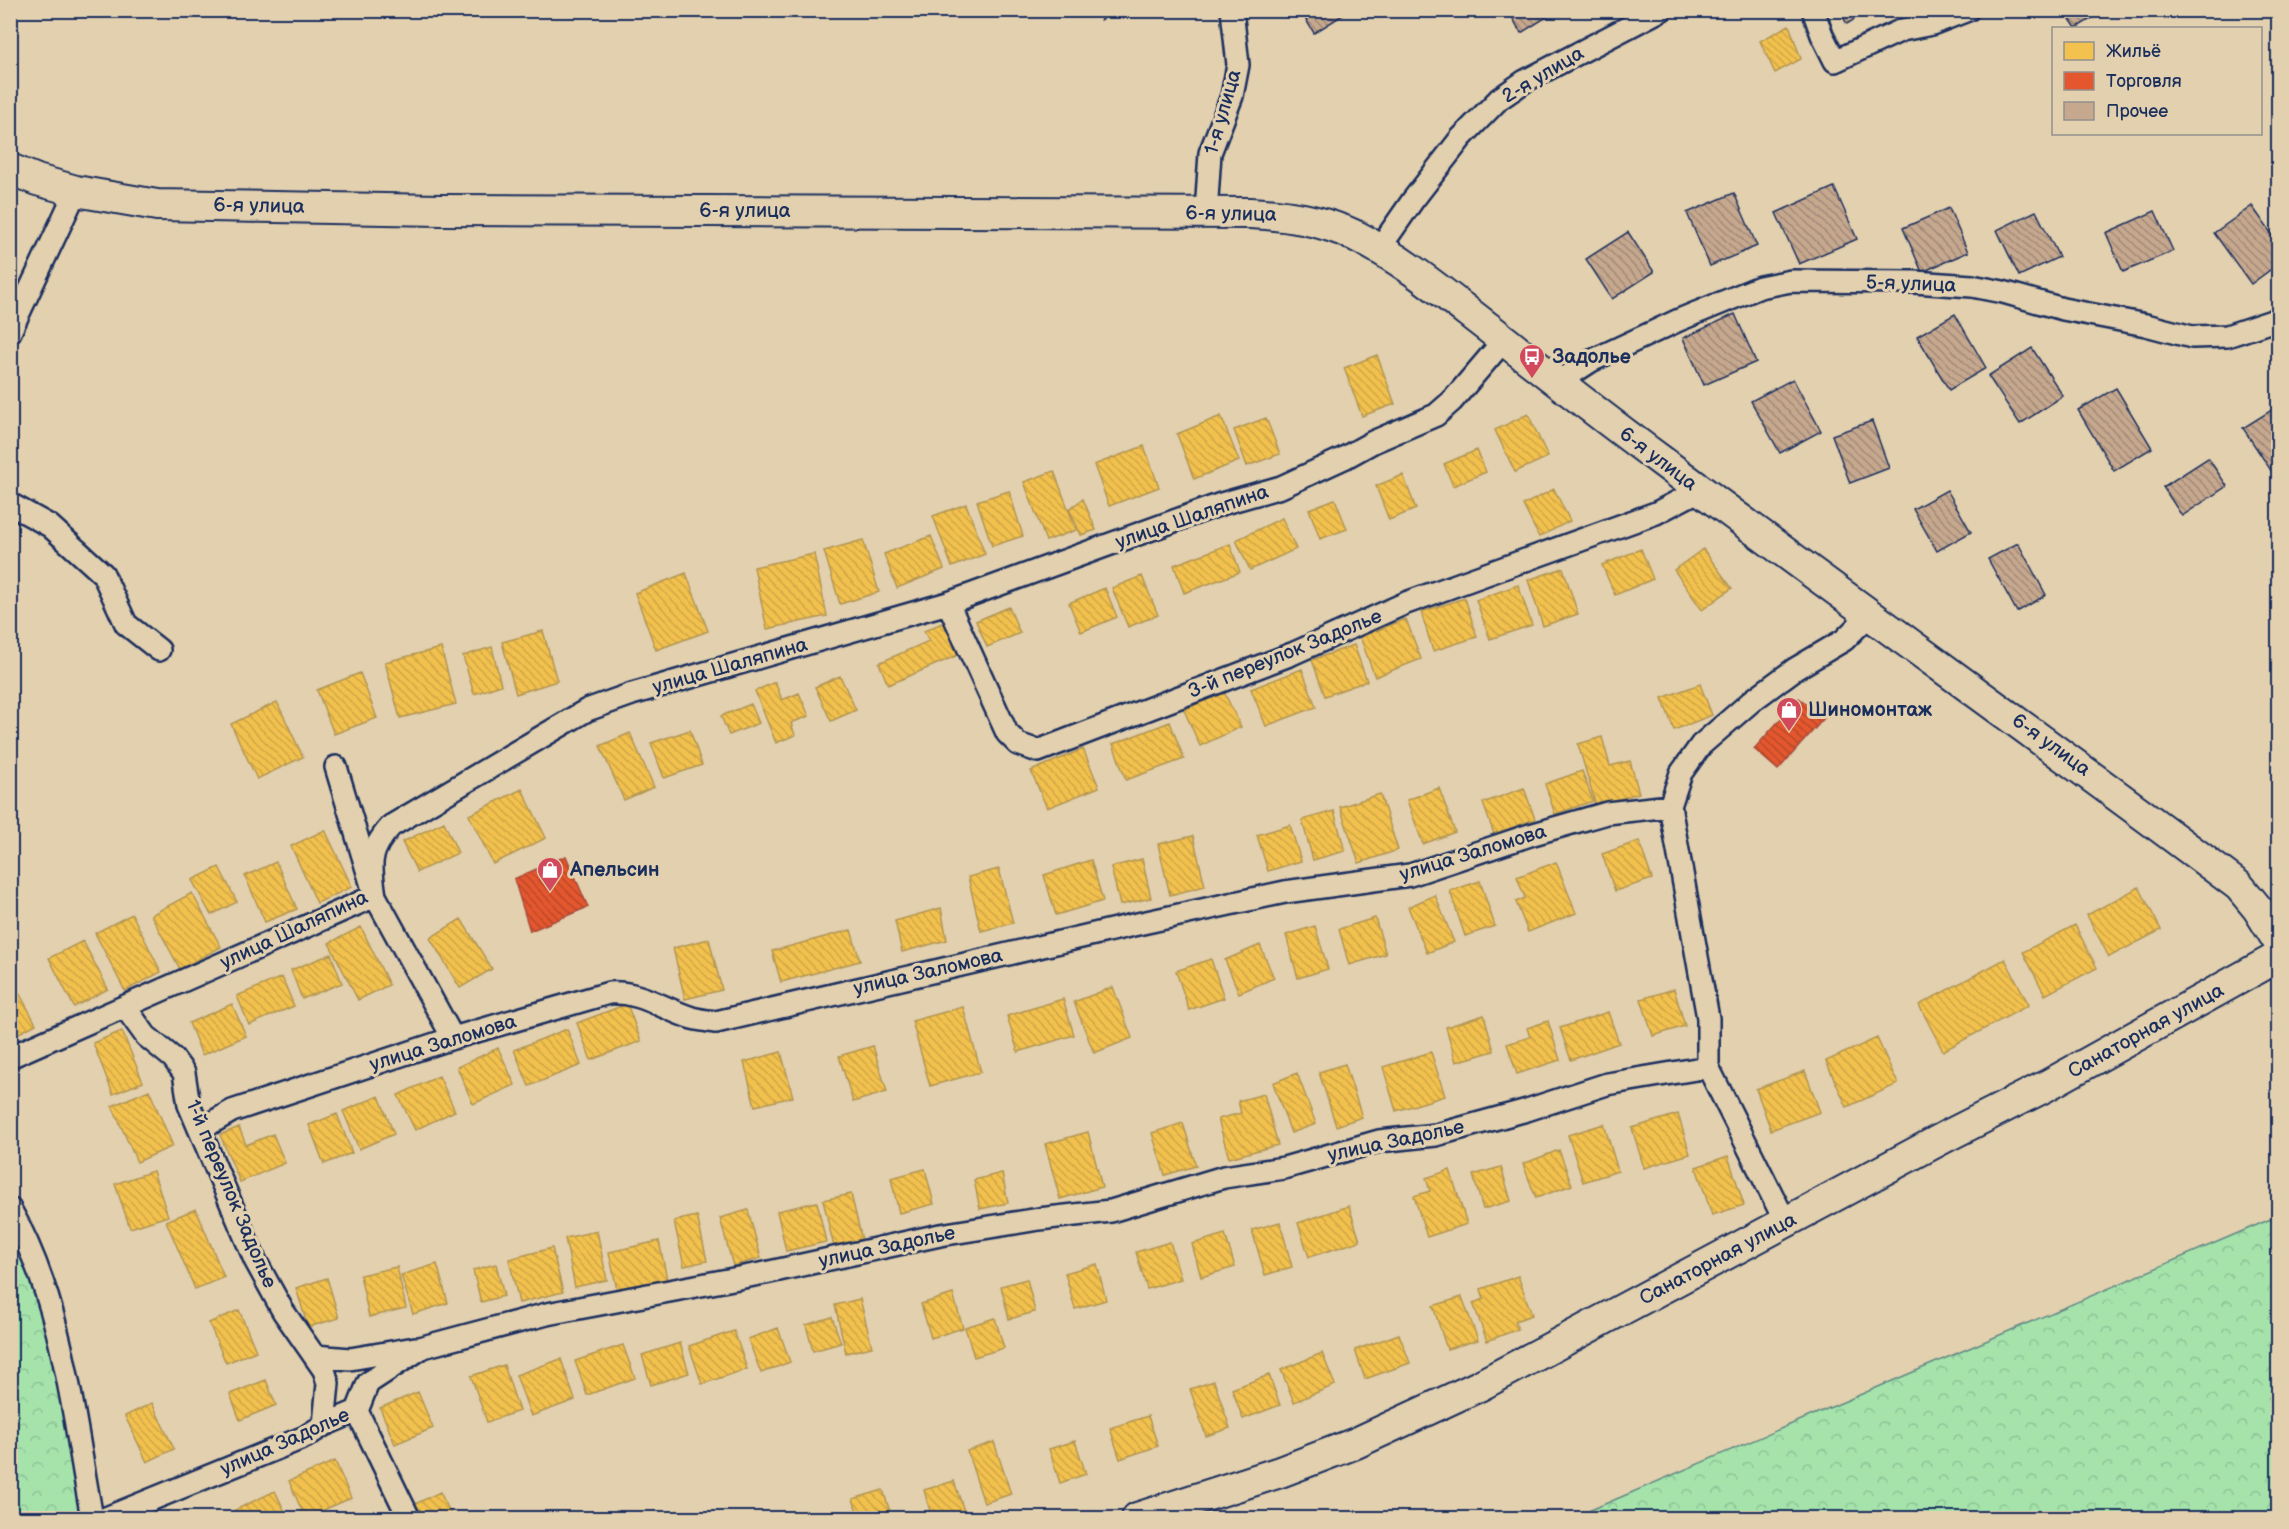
<svg xmlns="http://www.w3.org/2000/svg" width="2289" height="1529" font-family="'Balsamiq Sans',sans-serif">
	<style>
		.forest { fill: url(#forest-crowns); stroke: #608984; stroke-width: 1.5 }
		.homes { fill: url(#homes-back-hatch); stroke: #b29553; stroke-width: 1.5 }
		.shops { fill: url(#shops-back-hatch); stroke: #a84b3c; stroke-width: 1.5 }
		.building { fill: url(#building-back-hatch); stroke: #1b2f5e; stroke-width: 1.5 }
		.lines { fill: none; stroke-linecap: round; stroke-linejoin: round }
		.street-casing { stroke: #1b2f5e; stroke-width: 26 }
		.secondary-casing { stroke: #1b2f5e; stroke-width: 34 }
		.street { stroke: #e2d0ae; stroke-width: 21 }
		.secondary { stroke: #e2d0ae; stroke-width: 30 }
		.labels { text-anchor: middle; dominant-baseline: central; stroke-width: 6; stroke-linejoin: round; paint-order: stroke }
		.street-label { font-size: 20px; fill: #1b2f5e; stroke: #e2d0ae }
		.poi-label { font-size: 20px; font-weight: bold; fill: #1b2f5e; stroke: #e2d0ae; text-anchor: start }
	</style>
	<defs>
		<pattern id="forest-crowns" width="20" height="18" patternUnits="userSpaceOnUse" patternTransform="scale(1.5)"><rect width="20" height="18" fill="#a5e3ab"/><path d="M2 6a3 3 0 1 1 6 0M12 15a3 3 0 1 1 6 0" fill="none" stroke="#8dc396"/></pattern>
		<pattern id="homes-back-hatch" width="6" height="6" patternUnits="userSpaceOnUse" patternTransform="scale(1.5)"><rect width="6" height="6" fill="#f2c14e"/><path d="M-1 5l2 2M0 0l6 6M5-1l2 2" fill="none" stroke="#cfa646"/></pattern>
		<pattern id="shops-back-hatch" width="6" height="6" patternUnits="userSpaceOnUse" patternTransform="scale(1.5)"><rect width="6" height="6" fill="#e4572e"/><path d="M-1 5l2 2M0 0l6 6M5-1l2 2" fill="none" stroke="#b8482a"/></pattern>
		<pattern id="building-back-hatch" width="6" height="6" patternUnits="userSpaceOnUse" patternTransform="scale(1.5)"><rect width="6" height="6" fill="#c6a88e"/><path d="M-1 5l2 2M0 0l6 6M5-1l2 2" fill="none" stroke="#a08977"/></pattern>
	</defs>
	<rect width="100%" height="100%" fill="#e2d0ae"/>
	<filter id="ink" filterUnits="userSpaceOnUse"><feTurbulence type="fractalNoise" baseFrequency=".0167" numOctaves="2"/><feDisplacementMap in="SourceGraphic" scale="12" xChannelSelector="R" yChannelSelector="G"/><feConvolveMatrix kernelMatrix="1 2 1 2 8 2 1 2 1" color-interpolation-filters="sRGB"/></filter>
	<g filter="url(#ink)">
		<path class="forest" d="M10 1209 20 1226 92 1518H11Z
			M2278 1216V1518H1572Z"/>
		<path class="homes" d="M1789 25 1801 59 1775 73 1760 41Z
			M1377 355 1395 404 1362 416 1344 368Z
			M1528 414 1548 457 1515 472 1495 430Z
			M1221 416 1239 461 1194 479 1177 434Z
			M1266 418 1280 454 1247 466 1234 430Z
			M1144 446 1159 487 1109 506 1094 465Z
			M1477 450 1486 472 1453 486 1444 464Z
			M1054 471 1076 530 1046 541 1024 482Z
			M1403 475 1416 509 1389 520 1376 486Z
			M1554 489 1570 521 1539 537 1523 505Z
			M1009 491 1023 536 992 546 977 501Z
			M1083 499 1096 530 1081 535 1069 509Z
			M1335 499 1347 529 1320 539 1309 509Z
			M966 504 985 554 952 567 933 516Z
			M1282 518 1296 549 1250 570 1236 540Z
			M931 536 944 569 897 588 884 554Z
			M863 540 879 592 840 604 824 551Z
			M1230 544 1240 572 1184 593 1174 565Z
			M1641 549 1653 579 1615 595 1602 565Z
			M1703 549 1732 588 1702 610 1674 570Z
			M814 554 827 616 767 629 754 567Z
			M1563 568 1578 614 1543 626 1528 580Z
			M686 573 708 631 656 650 635 593Z
			M1142 576 1158 615 1128 627 1112 588Z
			M1518 585 1532 625 1490 639 1476 600Z
			M1105 588 1117 617 1081 632 1069 603Z
			M1465 598 1477 637 1433 651 1421 612Z
			M1009 607 1020 633 987 647 976 621Z
			M1406 619 1421 659 1375 677 1360 637Z
			M944 622 958 655 888 685 879 663 929 641 924 631Z
			M543 631 557 681 516 694 502 642Z
			M1354 645 1367 681 1325 696 1312 660Z
			M492 647 501 685 474 694 463 656Z
			M441 648 456 704 400 718 385 662Z
			M1302 669 1316 707 1266 726 1251 689Z
			M360 673 377 718 334 734 317 690Z
			M840 676 856 710 831 721 815 687Z
			M775 682 782 700 799 693 809 716 791 723 795 735 776 743 755 691Z
			M1700 684 1712 715 1674 730 1662 698Z
			M1224 692 1241 727 1200 746 1184 710Z
			M277 702 303 757 257 779 231 724Z
			M751 704 759 723 729 735 721 716Z
			M1170 722 1184 759 1126 780 1113 744Z
			M690 730 702 765 664 778 651 743Z
			M630 733 654 787 624 800 600 746Z
			M1602 737 1610 766 1630 761 1639 793 1596 806 1578 744Z
			M1083 749 1099 787 1047 808 1031 771Z
			M1582 771 1593 801 1555 814 1545 784Z
			M1439 788 1455 832 1423 844 1407 800Z
			M1524 788 1535 819 1494 834 1483 803Z
			M522 789 546 838 493 864 469 815Z
			M1380 794 1398 850 1359 863 1340 807Z
			M1334 811 1345 851 1313 860 1302 820Z
			M444 822 458 853 417 872 402 842Z
			M1290 825 1301 861 1268 871 1257 835Z
			M325 830 352 887 317 903 291 846Z
			M1193 836 1205 886 1170 895 1158 844Z
			M1639 841 1652 879 1615 891 1602 854Z
			M1142 859 1151 898 1120 905 1111 867Z
			M1091 860 1103 901 1056 915 1044 875Z
			M276 862 297 909 265 922 245 876Z
			M1556 862 1576 913 1528 932 1516 902 1525 898 1517 877Z
			M219 867 237 902 211 915 192 880Z
			M999 869 1013 923 981 931 968 877Z
			M1480 881 1495 926 1465 936 1450 891Z
			M2139 887 2161 930 2109 957 2087 915Z
			M192 893 221 947 180 969 151 915Z
			M1435 895 1454 942 1427 953 1408 907Z
			M941 908 947 940 902 952 895 921Z
			M132 914 161 972 125 991 95 933Z
			M1375 918 1386 954 1349 965 1339 929Z
			M461 919 492 969 460 988 430 938Z
			M2075 925 2097 968 2045 995 2023 952Z
			M1315 926 1328 969 1298 978 1286 935Z
			M361 927 389 985 358 1000 329 943Z
			M851 930 860 961 781 982 772 951Z
			M709 939 722 990 685 999 673 948Z
			M83 941 108 989 74 1007 49 958Z
			M1260 945 1274 978 1239 993 1225 960Z
			M331 954 342 983 302 999 291 970Z
			M1211 959 1224 998 1189 1010 1176 971Z
			M2005 959 2029 1005 1943 1051 1919 1005Z
			M282 977 294 1006 249 1025 237 996Z
			M1113 987 1132 1038 1094 1053 1074 1002Z
			M17 989 36 1024 10 1038V992Z
			M1674 989 1685 1026 1653 1036 1641 999Z
			M1063 999 1074 1035 1018 1052 1007 1016Z
			M232 1004 246 1036 202 1055 189 1023Z
			M627 1004 641 1041 591 1060 577 1023Z
			M963 1007 981 1072 930 1086 912 1021Z
			M1608 1012 1619 1043 1571 1060 1560 1028Z
			M1484 1015 1494 1051 1456 1062 1446 1027Z
			M1548 1021 1560 1060 1517 1074 1507 1044 1530 1037 1527 1028Z
			M567 1029 581 1065 529 1086 514 1050Z
			M122 1031 143 1082 113 1094 93 1043Z
			M1877 1038 1898 1084 1847 1107 1826 1061Z
			M873 1046 887 1092 853 1102 839 1056Z
			M498 1048 515 1085 473 1104 457 1067Z
			M781 1052 793 1097 755 1106 744 1062Z
			M1431 1052 1445 1096 1396 1111 1383 1067Z
			M1345 1064 1362 1117 1336 1126 1319 1072Z
			M1805 1071 1820 1112 1771 1130 1756 1089Z
			M1297 1073 1316 1124 1291 1133 1273 1083Z
			M439 1076 455 1111 415 1130 398 1095Z
			M149 1090 173 1146 137 1162 112 1106Z
			M1264 1094 1278 1145 1229 1158 1218 1119 1241 1113 1238 1101Z
			M379 1096 394 1134 359 1149 343 1111Z
			M337 1114 352 1153 324 1164 309 1125Z
			M1678 1114 1690 1154 1644 1168 1632 1128Z
			M1183 1123 1196 1166 1165 1175 1152 1133Z
			M1604 1124 1618 1171 1583 1182 1568 1135Z
			M239 1127 246 1145 273 1134 285 1163 240 1182 220 1135Z
			M1088 1132 1102 1187 1060 1199 1045 1144Z
			M1559 1150 1572 1185 1536 1198 1523 1164Z
			M1728 1156 1744 1205 1712 1215 1696 1167Z
			M1501 1167 1511 1201 1483 1209 1473 1175Z
			M925 1169 934 1204 899 1213 891 1178Z
			M1450 1170 1467 1224 1427 1237 1414 1196 1430 1191 1426 1178Z
			M153 1171 168 1216 130 1228 115 1184Z
			M1002 1173 1008 1203 980 1209 974 1180Z
			M851 1194 862 1240 834 1247 823 1200Z
			M817 1202 826 1242 786 1251 777 1211Z
			M1349 1206 1360 1241 1309 1257 1298 1223Z
			M196 1209 224 1277 195 1289 166 1221Z
			M748 1210 761 1258 733 1266 720 1218Z
			M697 1216 707 1261 684 1266 674 1221Z
			M1280 1222 1292 1267 1265 1275 1252 1230Z
			M597 1231 607 1280 575 1287 565 1238Z
			M1225 1234 1235 1267 1201 1277 1192 1244Z
			M659 1241 667 1279 617 1290 609 1252Z
			M1170 1242 1181 1279 1147 1289 1136 1252Z
			M552 1248 563 1292 519 1303 509 1259Z
			M437 1264 448 1303 413 1314 401 1275Z
			M496 1264 504 1296 481 1302 473 1270Z
			M1097 1264 1106 1300 1075 1309 1065 1273Z
			M397 1267 406 1308 369 1317 360 1275Z
			M1518 1276 1532 1315 1515 1321 1518 1329 1487 1341 1473 1303 1484 1299 1481 1289Z
			M327 1278 339 1318 308 1327 296 1288Z
			M1027 1279 1035 1312 1009 1319 1001 1286Z
			M953 1294 963 1328 931 1338 921 1304Z
			M1462 1297 1478 1340 1447 1349 1433 1306Z
			M860 1299 872 1347 846 1353 835 1305Z
			M239 1310 256 1351 226 1363 209 1323Z
			M832 1317 841 1343 813 1351 806 1325Z
			M995 1318 1004 1348 974 1357 965 1327Z
			M778 1328 790 1362 761 1373 748 1339Z
			M734 1331 747 1369 702 1384 689 1346Z
			M1399 1334 1410 1363 1365 1379 1355 1350Z
			M680 1343 689 1373 651 1385 642 1355Z
			M623 1345 635 1378 587 1395 575 1361Z
			M1322 1353 1335 1385 1294 1402 1281 1370Z
			M561 1359 575 1400 531 1416 516 1375Z
			M504 1365 519 1411 487 1422 471 1376Z
			M1269 1375 1280 1405 1243 1419 1232 1389Z
			M266 1380 276 1405 240 1420 230 1394Z
			M1214 1381 1230 1428 1206 1436 1190 1389Z
			M418 1392 433 1428 395 1444 380 1408Z
			M152 1403 174 1449 147 1462 125 1416Z
			M1148 1416 1158 1446 1120 1459 1110 1428Z
			M1075 1441 1086 1474 1060 1483 1049 1449Z
			M994 1442 1011 1494 984 1503 967 1451Z
			M335 1461 351 1498 305 1518 289 1481Z
			M954 1481 964 1511 932 1518 924 1490Z
			M883 1490 892 1518H859L853 1499Z
			M275 1491 288 1518H239L235 1510Z
			M440 1492 453 1518H420L413 1505Z
			M844 1513 846 1518H829Z"/>
		<path class="shops" d="M1799 698 1825 717 1778 770 1754 749Z
			M566 856 588 907 530 931 514 879Z"/>
		<path class="building" d="M1096 10H1119L1101 20Z
			M1300 10H1351L1314 33Z
			M1508 10H1558L1521 33Z
			M1839 10H1869L1847 24Z
			M2064 10H2106L2076 28Z
			M1834 187 1857 239 1799 264 1776 213Z
			M1734 193 1757 246 1710 266 1687 213Z
			M2252 206 2278 243V264L2251 284 2214 233Z
			M1949 208 1968 252 1922 272 1903 228Z
			M2036 211 2059 257 2019 276 1997 230Z
			M2155 211 2173 251 2123 272 2106 233Z
			M1628 232 1654 272 1612 299 1586 259Z
			M1735 314 1756 362 1704 385 1683 338Z
			M1955 314 1986 368 1949 390 1917 336Z
			M2032 348 2063 396 2020 424 1988 376Z
			M1793 379 1821 431 1780 453 1751 401Z
			M2116 388 2152 448 2114 471 2078 410Z
			M2278 406V468L2272 472 2243 428Z
			M1872 421 1889 468 1850 483 1832 435Z
			M2208 458 2227 486 2182 516 2163 487Z
			M1947 490 1971 532 1937 551 1913 509Z
			M2018 543 2046 595 2017 612 1988 559Z"/>
		<g class="lines">
			<defs>
				<path id="street" d="M1813 10 1822 35 1835 61 1902 30 1932 24 1968 10
					M1206 213 1210 153 1232 96 1238 65 1232 10
					M1379 249 1413 200 1461 138 1499 99 1525 81 1661 10
					M10 332 76 191
					M1557 383 1591 361 1679 320 1760 287 1791 281 1914 282 1972 286 2003 292 2063 309 2146 325 2192 337 2227 336 2278 319
					M10 504 50 526 103 574 126 624 159 650
					M948 603 1007 733 1018 744 1038 751 1292 654 1406 603 1656 513 1700 490
					M336 767 375 896 453 1038
					M125 1007 146 1036 173 1058 184 1073 189 1105 255 1260 283 1311 324 1370 328 1383 324 1425
					M10 1057 375 896C370 863 368 852 391 826L587 710 632 694 948 603 1221 504 1281 487 1344 458 1373 442 1436 415 1452 401 1504 340
					M201 1129 232 1111 453 1038 609 993C641 991 663 1009 692 1018 699 1020 708 1021 716 1022L1133 925 1285 892 1410 875 1530 835 1607 813 1670 806
					M10 1209C63 1302 73 1415 92 1518
					M1786 1223 1708 1067V1018L1670 806 1681 773 1701 745 1753 700 1795 669 1844 640 1870 614
					M315 1356 350 1359 415 1348
					M357 1411 409 1518
					M106 1518 305 1437 324 1425 357 1411 368 1383 423 1347 547 1314 765 1273 940 1235 1039 1219 1111 1211 1224 1177 1284 1168 1379 1141 1436 1135 1527 1110 1607 1084 1708 1067"/>
				<path id="secondary" d="M10 169 37 180 76 191 157 205 440 210 1250 213C1287 215 1322 220 1356 236 1404 260 1447 296 1490 329 1547 374 1605 419 1663 462 1854 605 2048 743 2239 886L2258 909 2278 941
					M1137 1518 1280 1472 1356 1443 1479 1386 1945 1137 2046 1086 2278 957"/>
			</defs>
			<use href="#street" class="street-casing"/>
			<use href="#secondary" class="secondary-casing"/>
			<use href="#street" class="street"/>
			<use href="#secondary" class="secondary"/>
		</g>
	</g>
	<defs>
		<symbol id="bus-pin" viewBox="-11 -11 22 30"><path d="M0 17L-7.5 6A9.5 9.5 0 1 1 7.5 6Z" fill="#d1495b" stroke="#e2d0ae"/><path d="M-5-6H5V4H4V6H2V4H-2V6H-4V4H-5ZM-3.5-4V0h7V-4ZM-3.5 1.2v1.5H-2V1.2ZM2 1.2v1.5H3.5V1.2Z" fill="#fff"/></symbol>
		<symbol id="shop-pin" viewBox="-11 -11 22 30"><path d="M0 17L-7.5 6A9.5 9.5 0 1 1 7.5 6Z" fill="#d1495b" stroke="#e2d0ae"/><path d="M-5-2.5h2.3a2.7 3.5 0 0 1 5.4 0H5L5.5 6h-11ZM-1.5-2.5h3a1.5 2.3 0 0 0-3 0Z" fill="#fff"/></symbol>
	</defs>
	<g fill-rule="evenodd">
		<use href="#bus-pin" x="1517" y="342" width="30" height="40"/>
		<use href="#shop-pin" x="1774" y="695" width="30" height="40"/>
		<use href="#shop-pin" x="535" y="855" width="30" height="40"/>
	</g>
	<g class="labels">
		<g class="street-label">
			<text transform="translate(1543 75) rotate(-31)">2-я улица</text>
			<text transform="translate(1223 112) rotate(-74)">1-я улица</text>
			<text transform="translate(259 206) rotate(1)">6-я улица</text>
			<text x="745" y="211">6-я улица</text>
			<text transform="translate(1231 214) rotate(1)">6-я улица</text>
			<text transform="translate(1911 284) rotate(2)">5-я улица</text>
			<text transform="translate(1658 459) rotate(37)">6-я улица</text>
			<text transform="translate(1192 517) rotate(-19)">улица Шаляпина</text>
			<text transform="translate(1285 654) rotate(-22)">3-й переулок Задолье</text>
			<text transform="translate(730 666) rotate(-16)">улица Шаляпина</text>
			<text transform="translate(2051 745) rotate(36)">6-я улица</text>
			<text transform="translate(1473 853) rotate(-17)">улица Заломова</text>
			<text transform="translate(294 930) rotate(-25)">улица Шаляпина</text>
			<text transform="translate(928 972) rotate(-13)">улица Заломова</text>
			<text transform="translate(2146 1031) rotate(-29)">Санаторная улица</text>
			<text transform="translate(443 1043) rotate(-17)">улица Заломова</text>
			<text transform="translate(1396 1141) rotate(-12)">улица Задолье</text>
			<text transform="translate(231 1194) rotate(67)">1-й переулок Задолье</text>
			<text transform="translate(887 1247) rotate(-12)">улица Задолье</text>
			<text transform="translate(1718 1259) rotate(-28)">Санаторная улица</text>
			<text transform="translate(285 1442) rotate(-24)">улица Задолье</text>
		</g>
		<g class="poi-label">
			<text x="1552" y="357">Задолье</text>
			<text x="1808" y="710">Шиномонтаж</text>
			<text x="570" y="870">Апельсин</text>
		</g>
	</g>
	<rect width="2289" height="1529" fill="none" stroke="#e2d0ae" stroke-width="36"/>
	<rect x="18" y="18" width="2253" height="1493" fill="none" stroke="#1b2f5e" stroke-width="2" filter="url(#ink)"/>
	<rect x="2052" y="27" width="210" height="108" fill="#e2d0ae" stroke="#92908e" stroke-width="1.5"/>
	<rect x="2064" y="42" width="30" height="18" fill="#f2c14e" stroke="#92908e" stroke-width="1.5"/>
	<text x="2106" y="57" font-size="18" fill="#1b2f5e">Жильё</text>
	<rect x="2064" y="72" width="30" height="18" fill="#e4572e" stroke="#92908e" stroke-width="1.5"/>
	<text x="2106" y="87" font-size="18" fill="#1b2f5e">Торговля</text>
	<rect x="2064" y="102" width="30" height="18" fill="#c6a88e" stroke="#92908e" stroke-width="1.5"/>
	<text x="2106" y="117" font-size="18" fill="#1b2f5e">Прочее</text>
</svg>
